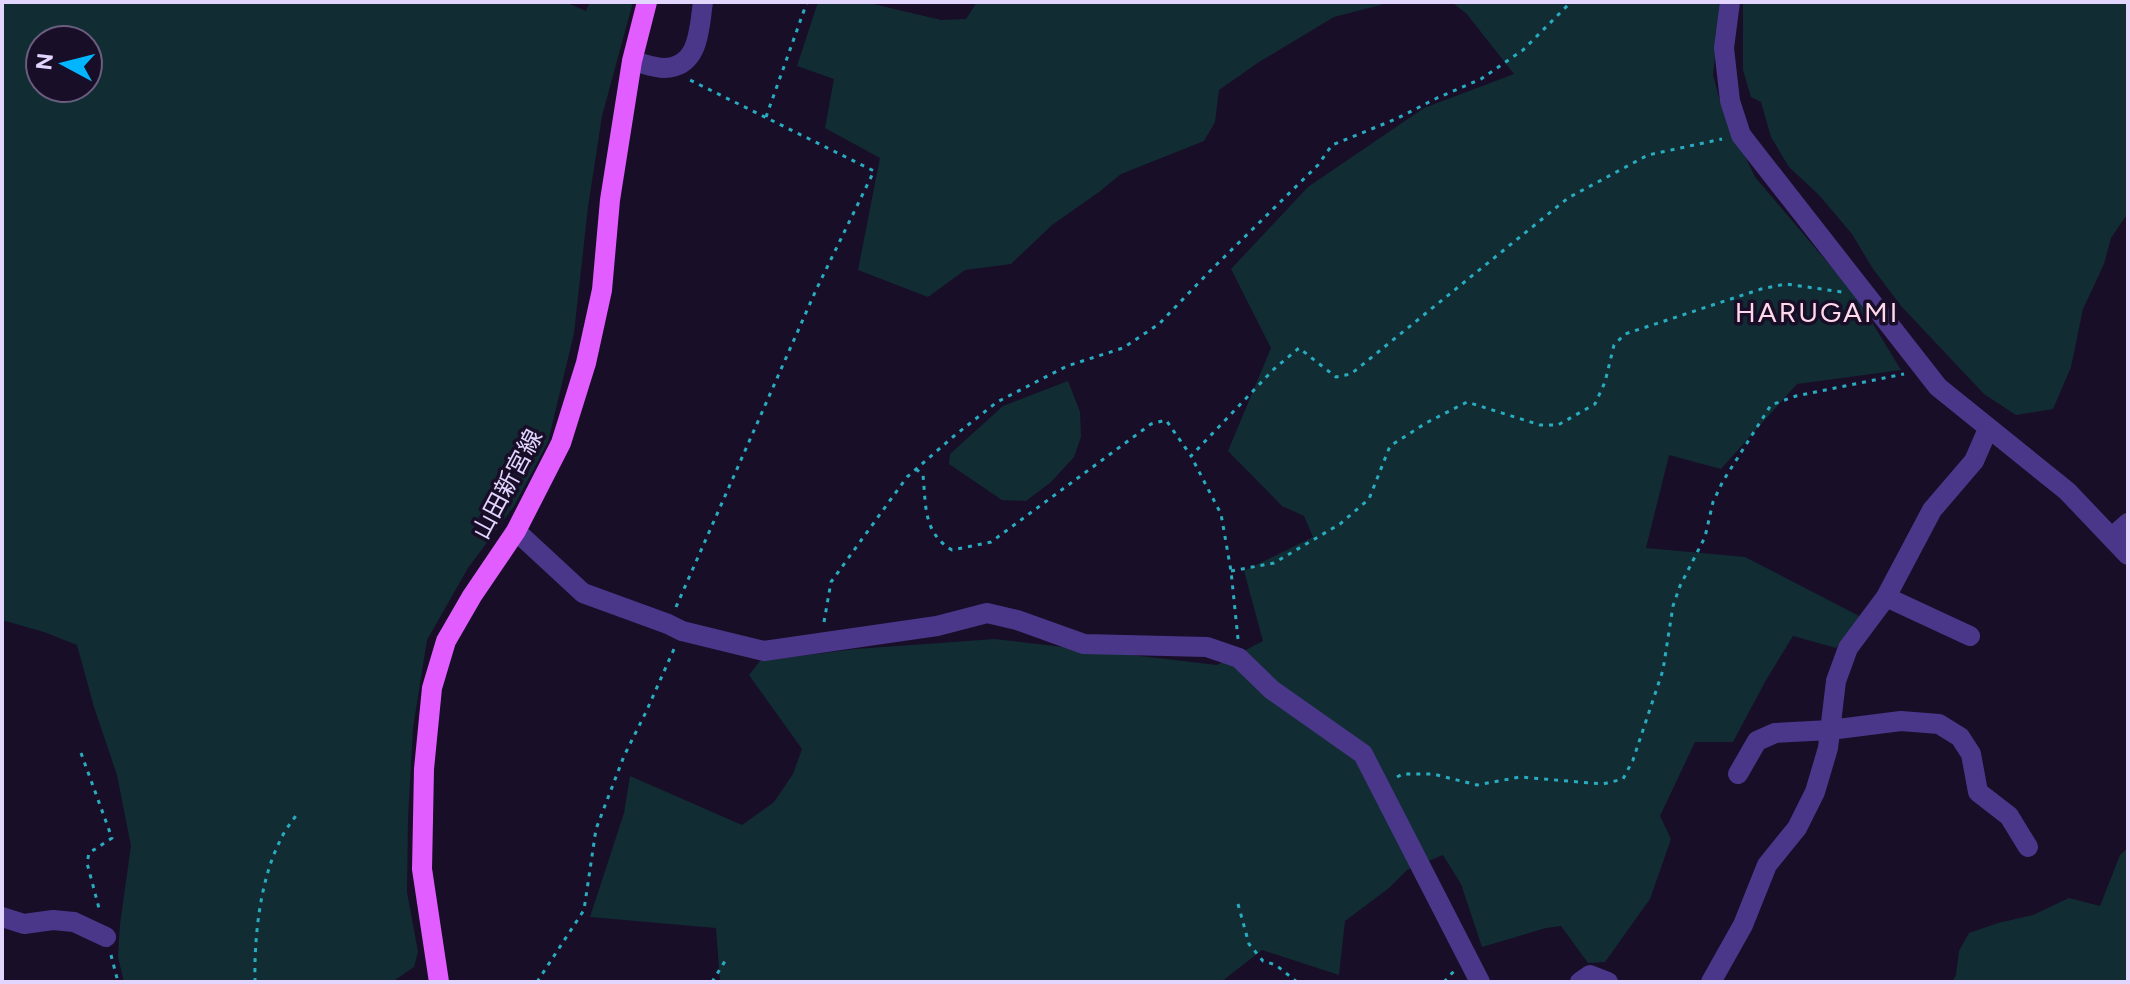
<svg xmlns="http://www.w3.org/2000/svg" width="2130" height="984" font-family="Figtree,'Noto Sans JP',sans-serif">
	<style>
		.green { fill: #112d33; fill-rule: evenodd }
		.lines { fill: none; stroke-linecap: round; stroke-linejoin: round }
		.path { stroke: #29acc0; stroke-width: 3; stroke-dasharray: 4 6; stroke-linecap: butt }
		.minor { stroke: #4a378a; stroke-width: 20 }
		.major { stroke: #e15dff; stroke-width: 20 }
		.labels { text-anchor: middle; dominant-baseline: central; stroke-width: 7; stroke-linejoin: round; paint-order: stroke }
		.street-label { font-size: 24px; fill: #e2d6ff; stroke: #180e28 }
		.quarter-label { font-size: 28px; letter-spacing: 2px; fill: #ffd8e9; stroke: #180e28 }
	</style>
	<rect width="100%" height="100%" fill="#180e28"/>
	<path class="green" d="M2 2H565L586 11 590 2H633L602 116 588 207 574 333 548 442 514 506 468 568 427 640 413 728 408 818 407 892 418 952 414 967 392 982H124L118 957 120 924 131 846 117 775 94 707 77 645 44 632 2 620ZM40 40H88V88H40Z
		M818 2H865L941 20 966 19 977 2H1392L1334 17 1259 62 1219 90 1215 122 1204 141 1121 174 1099 192 1052 225 1011 264 965 270 928 297 858 270 880 158 825 128 834 79 797 66Z
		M1451 2H1721L1713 75 1721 105 1755 177 1856 296 1901 370 1797 384 1721 469 1669 455 1646 548 1745 557 1861 617 1836 648 1793 636 1766 680 1733 742H1695L1660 816 1671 839 1650 899 1605 962 1588 963 1561 926 1546 928 1482 947 1461 884 1443 855 1407 870 1389 888 1345 921 1339 975 1262 950 1221 982H720L716 928 590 917 624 813 630 776 742 825 774 802 793 774 802 749 749 675 760 661 856 649 995 639 1217 665 1263 641 1244 571 1313 537 1304 516 1282 506 1228 451 1271 348 1231 269 1308 187 1424 108 1514 74 1466 13Z
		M1743 2H2128V213L2111 238 2104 264 2083 309 2071 367 2053 409 2016 415 1984 394 1902 307 1873 269 1852 234 1819 195 1789 167 1771 137 1761 102 1751 97 1743 70Z
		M1068 381 1080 412 1081 437 1074 457 1051 482 1026 501 1002 500 949 464 950 454 1003 406Z
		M2128 848V982H1952L1956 975 1959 951 1969 933 1998 923 2033 915 2069 898 2100 906 2120 855Z"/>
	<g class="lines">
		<path class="path" d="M766 117 807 2
			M916 469 923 475C926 505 923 533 952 550L991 542 1151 424 1166 420 1191 456
			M1231 571 1274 563 1340 524 1369 499 1390 446 1426 423 1467 402 1540 425H1558L1595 404 1605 382 1614 345 1625 334 1761 289 1786 284 1842 292
			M676 607 816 290 874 171 690 80
			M824 622 831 582 907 477 954 436 997 402 1067 366 1123 348 1159 324 1212 269 1318 165 1332 145 1396 119 1437 98 1481 79 1523 50 1571 2
			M1238 639 1231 571 1221 514 1191 456 1274 369 1299 348 1336 377 1351 374 1568 198 1648 155 1722 139
			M81 753 112 838 89 853 87 863 100 912
			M1397 777 1403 774H1433L1477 785 1520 777 1603 784 1623 779 1633 760 1663 670 1673 606 1680 586 1705 537 1713 502 1723 481 1771 405 1796 396 1904 374
			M1238 904 1249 944 1263 961 1276 965 1297 982
			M111 955 118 982
			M255 982C254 938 260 880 280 841 284 831 291 823 297 814
			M537 982 584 910 596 829 624 756 646 712 674 649
			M712 982 727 958
			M1444 982 1454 971"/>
		<path class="minor" d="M1730 2 1724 48 1730 101 1741 135 1938 387 2067 491 2128 555
			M632 61C642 63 654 68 664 68 700 67 699 28 703 2
			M516 531 583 593 668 624 682 631 764 651 937 626 987 613 1017 620 1084 644 1207 647 1239 658 1272 690 1363 754 1480 982
			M2112 537 2128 523
			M1886 597 1970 636
			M1738 774 1757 741 1775 733 1830 730 1901 721 1939 724 1960 737 1971 754 1978 792 2009 816 2028 847
			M2 917 24 924 53 920 74 922 106 937
			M1580 982 1590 975 1608 982
			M1711 982 1743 925 1767 865 1797 828 1815 792 1828 748 1836 681 1848 648 1886 597 1932 510 1974 461 1988 429"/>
		<path class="major" d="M439 982 422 869 424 769 432 688 446 641 472 596 516 531 561 443 586 363 602 290 610 200 632 61 647 2"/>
	</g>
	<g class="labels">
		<g class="street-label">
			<text transform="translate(507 484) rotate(-62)">山田新宮線</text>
		</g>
		<g class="quarter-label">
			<text x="1817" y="312">HARUGAMI</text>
		</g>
	</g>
	<rect width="2130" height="984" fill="none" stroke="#e2d6ff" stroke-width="8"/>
	<g transform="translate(64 64) rotate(277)"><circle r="38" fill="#180e28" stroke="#695e7e" stroke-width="2"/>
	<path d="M0-6L14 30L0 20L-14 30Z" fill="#02b5ff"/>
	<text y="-12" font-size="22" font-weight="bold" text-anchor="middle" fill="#e2d6ff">N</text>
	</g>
</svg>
